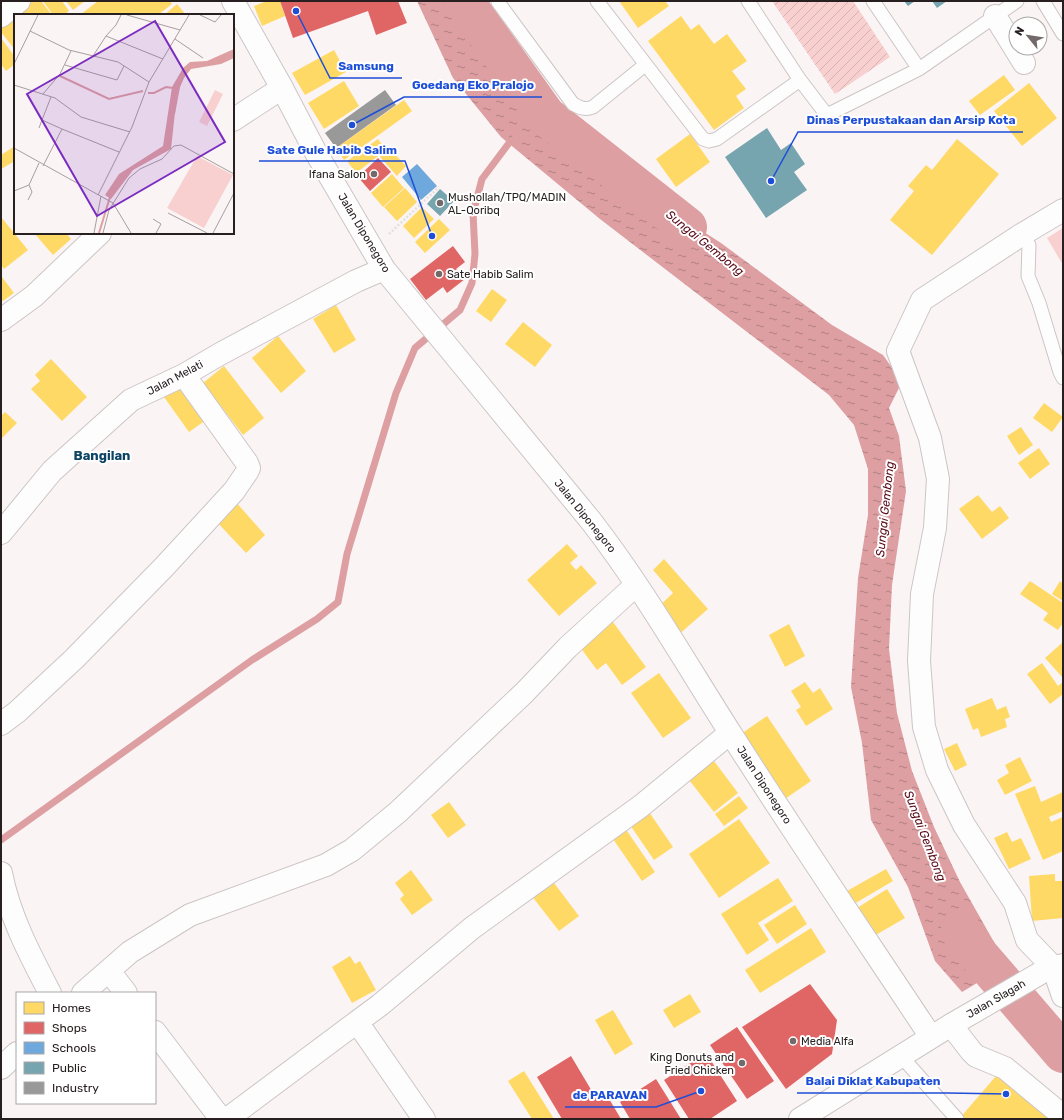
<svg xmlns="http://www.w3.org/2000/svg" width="1064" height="1120" font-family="Rubik,sans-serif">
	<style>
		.park { fill: #f8d0d0 }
		.garden { fill: url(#garden-furrows) }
		.water { fill: url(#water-ripples) }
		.homes { fill: #ffd966 }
		.shops { fill: #e06666 }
		.schools { fill: #6fa8dc }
		.public { fill: #76a5af }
		.industry { fill: #999 }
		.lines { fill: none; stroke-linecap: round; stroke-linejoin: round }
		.stream { stroke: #dd9fa1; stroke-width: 7 }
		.river { stroke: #dd9fa1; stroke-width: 40 }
		.service-casing { stroke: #ccc5c5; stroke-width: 15 }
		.minor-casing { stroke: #ccc5c5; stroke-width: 24 }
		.primary-casing { stroke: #ccc5c5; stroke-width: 24 }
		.path { stroke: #e2e0e0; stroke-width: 2.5; stroke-dasharray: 2 2; stroke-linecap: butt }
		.service { stroke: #fefdfd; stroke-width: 13 }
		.minor { stroke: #fefdfd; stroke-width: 22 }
		.primary { stroke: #fefdfd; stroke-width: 22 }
		.poi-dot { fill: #726a6a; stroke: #fff; stroke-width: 1.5 }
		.labels { text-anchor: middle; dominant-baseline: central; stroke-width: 4; stroke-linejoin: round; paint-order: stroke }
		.poi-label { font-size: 11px; fill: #282020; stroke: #fff; text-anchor: start }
		.street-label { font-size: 11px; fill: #282020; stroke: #fff }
		.water-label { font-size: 12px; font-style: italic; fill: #570916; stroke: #fff }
		.quarter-label { font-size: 13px; font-weight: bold; fill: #0d4466; stroke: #fff }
		.inset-river { fill: none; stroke: #dd9fa1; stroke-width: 2 }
		.inset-road { fill: none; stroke: #a79f9f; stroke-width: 1 }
		.view { fill: #7b2cbf; fill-opacity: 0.15; stroke: #7b2cbf; stroke-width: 2 }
		.inset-edge { fill: none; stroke: #282020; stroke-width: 2 }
		.leader { fill: none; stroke: #1d4ed8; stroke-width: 1.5 }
		.callout-dot { fill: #1d4ed8; stroke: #fff; stroke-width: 1.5 }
		.callout-label { font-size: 12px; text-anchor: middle; font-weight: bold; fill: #1d4ed8; stroke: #fff; stroke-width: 4; stroke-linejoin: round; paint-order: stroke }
	</style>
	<defs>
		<pattern id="garden-furrows" width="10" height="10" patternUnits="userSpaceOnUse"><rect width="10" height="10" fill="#f8d0d0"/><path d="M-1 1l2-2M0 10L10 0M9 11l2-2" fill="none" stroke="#d5b2b2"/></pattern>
		<pattern id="water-ripples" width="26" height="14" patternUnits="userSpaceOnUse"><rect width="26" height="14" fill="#dd9fa1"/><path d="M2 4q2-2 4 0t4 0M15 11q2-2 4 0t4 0" fill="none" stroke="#b38183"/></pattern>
	</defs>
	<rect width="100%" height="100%" fill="#fbf4f4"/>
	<path class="park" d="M1063 228V265L1047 238Z"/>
	<path class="garden" d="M772 1H853L890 57 835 94Z"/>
	<path class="water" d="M417 1H477L487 28 501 51 567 133 631 185 721 243 832 325 883 355 902 382 889 408 899 436 906 491 892 585 889 649 897 713 912 771 934 827 960 882 1007 965 962 992 935 961 908 887 871 820 862 743 851 687 858 578 868 515V469L854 425 829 395 600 219 501 137 453 78Z"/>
	<path class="homes" d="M25 1H41L52 15H15Z
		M43 1H62L69 11 64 15H53Z
		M66 1H85L73 10Z
		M98 1H170L172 4 158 15H80Z
		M267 1H280L285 16 262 26 254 6Z
		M619 1H665L669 6 638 28Z
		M177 4 186 15H164Z
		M681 16 691 30 699 24 714 44 727 34 747 61 732 71 746 89 736 96 744 108 714 130 648 41Z
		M11 18 15 24V50L1 32V25Z
		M1 38 15 57V64L6 71 1 64Z
		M334 50 346 72 305 95 292 73Z
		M1004 75 1015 90 980 115 969 101Z
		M344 81 359 106 324 129 308 103Z
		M1029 83 1057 118 1022 146 994 111Z
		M404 100 412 111 344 160 336 148Z
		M690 134 710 162 676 187 656 159Z
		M378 139 386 150 356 173 347 161Z
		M957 139 999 174 932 255 890 220 914 191 908 186 926 165 932 170Z
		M15 146V161L1 169V155Z
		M389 148 406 166 397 176 380 157Z
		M392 174 404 188 383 207 371 193Z
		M405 188 417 202 397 221 384 207Z
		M422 207 434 219 414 238 403 226Z
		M1 217 28 250 4 269 1 265Z
		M439 219 450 230 425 253 415 242Z
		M34 233H66L71 239 53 255Z
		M2 277 14 293 3 301 1 299V278Z
		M492 289 507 300 491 322 476 311Z
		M336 305 356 340 334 353 313 319Z
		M523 322 552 345 535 367 505 344Z
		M278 336 306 371 281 393 252 358Z
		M51 359 87 397 62 421 31 389 40 381 35 375Z
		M224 366 264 418 243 435 203 383Z
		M181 385 206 420 189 432 164 397Z
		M1044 403 1063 417 1052 432 1033 418Z
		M5 412 17 423 1 439V416Z
		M1021 427 1033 445 1019 455 1007 436Z
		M1039 448 1050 464 1030 479 1018 463Z
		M978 495 992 512 1000 506 1009 518 982 539 959 509Z
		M235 501 265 535 246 553 215 520Z
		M567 544 578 556 570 563 576 570 581 565 597 583 559 616 527 580Z
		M664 559 708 609 677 636 655 610 673 593 653 570Z
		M1030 581 1063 603V623L1058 630 1043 620 1048 613 1020 594Z
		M1060 581 1063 584V601L1052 594Z
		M610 618 646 667 622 685 606 663 597 670 577 643Z
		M789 624 805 656 785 667 769 635Z
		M1063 642V678L1045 658Z
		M1042 663 1058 686 1063 682V694L1050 704 1027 674Z
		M659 673 691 718 663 738 631 693Z
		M805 682 813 693 820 688 833 709 806 726 796 710 801 707 791 691Z
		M992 698 997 710 1006 706 1010 717 1005 719 1007 727 981 737 978 728 973 730 965 709Z
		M767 716 811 781 782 801 738 736Z
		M957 743 967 765 955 771 944 749Z
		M711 757 738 793 714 812 686 776Z
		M1020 757 1032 781 1005 795 997 780 1009 773 1005 765Z
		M1035 786 1041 802 1063 792V811L1049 817 1051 822 1063 817V839H1062L1063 843V851L1043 860 1015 794Z
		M739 796 748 808 724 826 715 814Z
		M449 802 466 825 448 838 431 815Z
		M647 809 673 847 654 860 628 822Z
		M739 819 770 863 719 898 689 854Z
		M625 828 655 872 642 881 611 836Z
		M1007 832 1012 842 1021 838 1031 859 1009 869 994 838Z
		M886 869 893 881 854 904 847 891Z
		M411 870 433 900 412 915 400 899 404 895 395 883Z
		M1055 874V881H1063V918L1032 921 1029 876Z
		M778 878 793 901 758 923 769 940 747 955 721 914Z
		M551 879 579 916 559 931 531 895Z
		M887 889 905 918 874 936 857 908Z
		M795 905 807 924 777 944 764 925Z
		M811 928 826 952 760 993 745 970Z
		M350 956 355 964 360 961 376 990 352 1003 332 967Z
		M690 994 701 1012 674 1028 663 1010Z
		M613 1010 633 1044 615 1055 595 1020Z
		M1002 1069 1060 1119H959Z
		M524 1071 554 1119H532L508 1081Z"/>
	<path class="shops" d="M280 1H398L407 23 376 35 368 11 293 38Z
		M378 158 391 172 370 191 358 177Z
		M453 246 465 262 456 269 465 279 447 293 443 287 426 300 410 279Z
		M810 984 837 1020 832 1054 786 1089 742 1027Z
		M737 1027 774 1081 747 1099 710 1045Z
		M706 1053 737 1101 710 1119H689L664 1080Z
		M571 1056 596 1098 605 1092 621 1119H562L537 1077Z
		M656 1079 681 1119H630L620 1102Z"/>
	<path class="schools" d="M417 164 437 186 421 200 402 177Z"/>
	<path class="public" d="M904 1H915L908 6Z
		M932 1H947L937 8Z
		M767 128 781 150 791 143 805 164 794 172 807 190 766 218 725 157Z
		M440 189 454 201 440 216 427 204Z"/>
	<path class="industry" d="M385 90 396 105 336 148 325 133Z"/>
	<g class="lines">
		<path class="stream" d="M1 840 252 660 317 619 338 602 347 554 396 393 415 348 460 310 472 283 475 254 473 213 482 179 509 143 516 138"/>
		<path class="river" d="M464 1 546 116 687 227
			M961 930 964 938 1063 1053"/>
		<defs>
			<path id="service" d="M597 1 703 139 709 141 717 139 800 80
				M748 1 800 80 826 114H829L919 69
				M873 1 919 69 1017 1
				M1043 1 1063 34
				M498 2 573 104C580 108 585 110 593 107L645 65
				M1021 235 1029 245 1028 276 1039 303 1060 372 1063 378
				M901 1056 957 1119"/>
			<path id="minor" d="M1 16 19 1
				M995 16 1024 63
				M233 120 282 88
				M1063 210 1021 235 922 300 898 351 930 438 938 479 935 528 922 594 919 661 924 727 937 770 964 825 1015 903 1027 940 1053 967 1063 996
				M1 320 34 296 100 233
				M1 533 52 471 131 400 184 375 220 354 356 281 384 269
				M1 724 17 712 74 659 164 567 234 491 247 472 249 468 247 463 184 375
				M1 873C9 915 30 955 50 993
				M109 971 126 993
				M83 993 130 952 190 915 326 865 352 850 398 812 524 693 568 647 636 585
				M951 1025 971 1051 976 1056 1005 1068 1063 1116
				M155 1032 221 1119
				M1 1068 17 1053
				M227 1119 357 1022
				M424 1119 357 1022 380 1005 472 928 641 806 730 733"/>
			<path id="primary" d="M233 1 282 88 315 151 384 269 591 521C643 588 685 662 731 734 796 836 864 936 931 1037
				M800 1119 951 1025 1044 971 1063 965"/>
		</defs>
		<use href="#service" class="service-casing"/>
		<use href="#minor" class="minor-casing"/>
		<use href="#primary" class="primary-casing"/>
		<path class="path" d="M389 234 439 187"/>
		<use href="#service" class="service"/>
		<use href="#minor" class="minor"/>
		<use href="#primary" class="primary"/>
	</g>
	<g class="poi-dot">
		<circle cx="374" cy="174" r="4"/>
		<circle cx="440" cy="203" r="4"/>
		<circle cx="439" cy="274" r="4"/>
		<circle cx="793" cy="1041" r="4"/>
		<circle cx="742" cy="1063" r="4"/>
	</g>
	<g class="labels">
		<g class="poi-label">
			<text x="366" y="174" text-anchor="end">Ifana Salon</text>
			<text x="448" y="197">Mushollah/TPQ/MADIN<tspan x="448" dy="13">AL-Qoribq</tspan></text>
			<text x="447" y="274">Sate Habib Salim</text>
			<text x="801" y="1041">Media Alfa</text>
			<text x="734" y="1057" text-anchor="end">King Donuts and<tspan x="734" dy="13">Fried Chicken</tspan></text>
		</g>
		<g class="street-label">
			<text transform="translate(364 233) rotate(59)">Jalan Diponegoro</text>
			<text transform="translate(175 378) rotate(-28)">Jalan Melati</text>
			<text transform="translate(585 516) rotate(51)">Jalan Diponegoro</text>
			<text transform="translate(764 785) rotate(57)">Jalan Diponegoro</text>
			<text transform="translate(996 999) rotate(-30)">Jalan Slagah</text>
		</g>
		<g class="water-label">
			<text transform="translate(705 243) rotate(39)">Sungai Gembong</text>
			<text transform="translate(885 509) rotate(-84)">Sungai Gembong</text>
			<text transform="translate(925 836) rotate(69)">Sungai Gembong</text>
		</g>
		<g class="quarter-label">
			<text x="102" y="455">Bangilan</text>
		</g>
	</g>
	<g transform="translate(14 14)">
		<rect width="220" height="220" fill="#fbf4f4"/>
		<path d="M183 142 219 161 190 214 153 194Z" fill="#f8d0d0"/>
		<path d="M201 76 209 80 193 112 185 108Z" fill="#f8d0d0"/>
		<path d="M220 35V44L207 50 177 55 170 64 163 80 157 135 119 156 97 185 91 181 105 160 149 132 158 73 169 54 176 48 193 47Z" fill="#dd9fa1"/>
		<path class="inset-river" d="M46 62 95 85 129 77M134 79H140L152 73 159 74M160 100 165 73M85 219 96 183"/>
		<path class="inset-road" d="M107 1 102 11 92 22 149 45M113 1 166 16M186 1 201 8 207 1M16 17 55 36 104 48 135 68M161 25 189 44M79 42 92 22M0 50 24 1M51 51 103 66 110 52M0 71 41 84 67 103 116 118M29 80 46 60 57 37M28 106 37 83M25 114 28 106 48 115M0 134 99 189 117 219M29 152 48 115 105 138M0 177 15 171 25 149M84 181 118 113 135 68 175 1M14 186 18 178 15 171M154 199 193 219M139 205 147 210 142 219M80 219 87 182M89 219 95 196 115 164 126 155 148 145 160 132 167 131 220 160M199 219 220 179"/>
		<path class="view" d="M141 7 211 128 83 202 13 80Z"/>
		<rect width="220" height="220" class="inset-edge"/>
	</g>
	<path class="leader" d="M296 11L330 78H402M352 125L404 97H542M771 181L798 132H1023M432 236L405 161H259M1006 1094L948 1093H797M701 1091L656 1107H565"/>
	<g class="callout-dot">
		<circle cx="296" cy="11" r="4"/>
		<circle cx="352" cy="125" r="4"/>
		<circle cx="771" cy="181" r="4"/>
		<circle cx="432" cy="236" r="4"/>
		<circle cx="1006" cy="1094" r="4"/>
		<circle cx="701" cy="1091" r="4"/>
	</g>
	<g class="callout-label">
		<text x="366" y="70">Samsung</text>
		<text x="473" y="89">Goedang Eko Pralojo</text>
		<text x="911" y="124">Dinas Perpustakaan dan Arsip Kota</text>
		<text x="332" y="154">Sate Gule Habib Salim</text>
		<text x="873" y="1085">Balai Diklat Kabupaten</text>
		<text x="610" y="1099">de PARAVAN</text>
	</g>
	<rect width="1064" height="1120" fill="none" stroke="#282020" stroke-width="4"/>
	<rect x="16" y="992" width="140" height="112" fill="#ffffff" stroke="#a9a6a6"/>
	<rect x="24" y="1002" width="20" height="12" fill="#ffd966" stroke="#a9a6a6"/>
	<text x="52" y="1012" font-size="12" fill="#282020">Homes</text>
	<rect x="24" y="1022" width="20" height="12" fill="#e06666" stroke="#a9a6a6"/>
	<text x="52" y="1032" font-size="12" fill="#282020">Shops</text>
	<rect x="24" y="1042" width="20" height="12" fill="#6fa8dc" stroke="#a9a6a6"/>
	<text x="52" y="1052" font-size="12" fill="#282020">Schools</text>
	<rect x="24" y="1062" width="20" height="12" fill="#76a5af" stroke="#a9a6a6"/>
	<text x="52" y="1072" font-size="12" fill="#282020">Public</text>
	<rect x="24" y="1082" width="20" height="12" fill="#999999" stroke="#a9a6a6"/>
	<text x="52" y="1092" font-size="12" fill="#282020">Industry</text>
	<g transform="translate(1028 36) rotate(300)"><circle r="19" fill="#ffffff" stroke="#a9a6a6"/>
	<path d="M0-3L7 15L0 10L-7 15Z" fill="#726a6a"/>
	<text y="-6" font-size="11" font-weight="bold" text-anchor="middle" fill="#282020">N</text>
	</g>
</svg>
